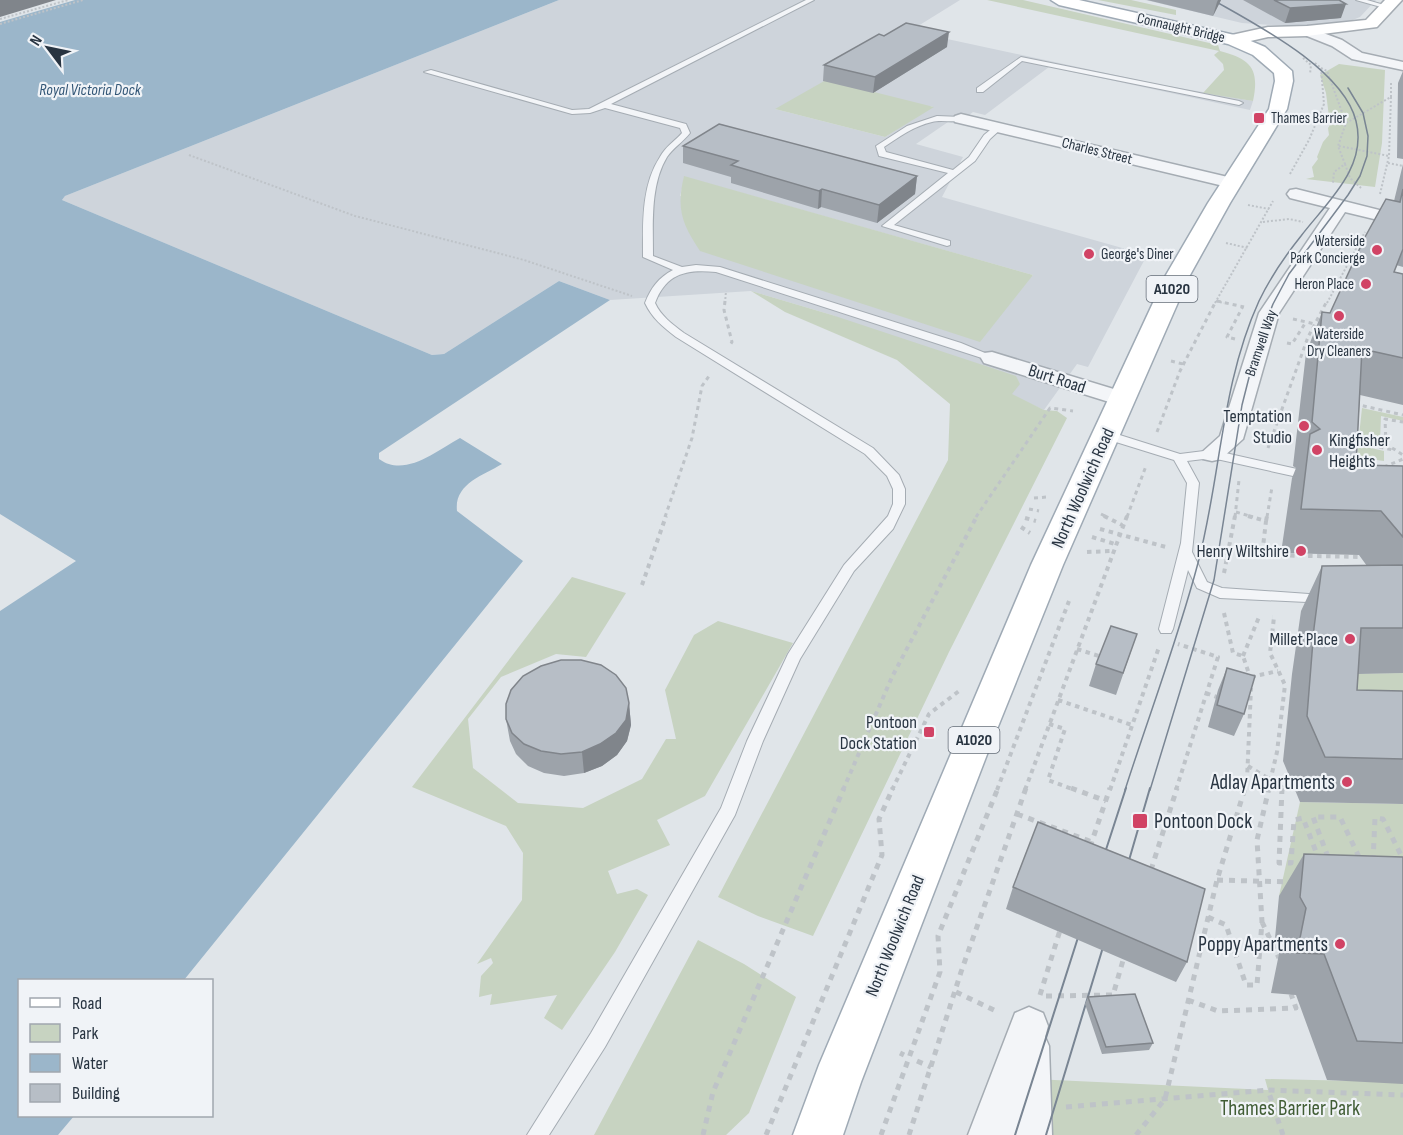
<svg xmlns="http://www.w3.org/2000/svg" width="1403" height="1135" font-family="'Sofia Sans Condensed',sans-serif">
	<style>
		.built { fill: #ced4db; fill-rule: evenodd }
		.green { fill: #c7d3c1 }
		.water { fill: #9bb6ca }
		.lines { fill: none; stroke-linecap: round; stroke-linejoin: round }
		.lane-casing { stroke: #a5acb3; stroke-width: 2 }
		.street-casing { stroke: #a5acb3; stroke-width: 3 }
		.secondary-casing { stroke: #a5acb3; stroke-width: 3 }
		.primary-casing { stroke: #9faab5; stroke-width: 3 }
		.path-far3 { stroke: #bec3c8; stroke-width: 2; stroke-dasharray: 2 2; stroke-linecap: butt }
		.path-far2 { stroke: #bec3c8; stroke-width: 3; stroke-dasharray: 4 4; stroke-linecap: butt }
		.path-far1 { stroke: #bec3c8; stroke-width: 4; stroke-dasharray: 4.5 4.5; stroke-linecap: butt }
		.path { stroke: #bec3c8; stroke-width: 5; stroke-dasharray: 6 6; stroke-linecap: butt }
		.lane { fill: #f3f5f8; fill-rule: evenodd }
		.street { fill: #f3f5f8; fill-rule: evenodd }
		.secondary { fill: #fff; fill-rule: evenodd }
		.primary { fill: #fff; fill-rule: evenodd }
		.tram-far1 { stroke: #798593; stroke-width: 1.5 }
		.tram { stroke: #798593; stroke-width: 2 }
		.wall { fill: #9da3aa }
		.shaded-wall { fill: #80858b }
		.building { fill: #b7bec6; stroke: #80858b; stroke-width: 1.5 }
		.poi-dot { fill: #d14365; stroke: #f0f3f7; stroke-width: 2 }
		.labels { text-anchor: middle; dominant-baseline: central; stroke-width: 4.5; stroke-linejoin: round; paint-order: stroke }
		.far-street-label { font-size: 15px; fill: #283441; stroke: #f0f3f7 }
		.far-poi-label { font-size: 15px; fill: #283441; stroke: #f0f3f7; text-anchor: start }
		.far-water-label { font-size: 16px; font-style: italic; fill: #325676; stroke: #f0f3f7 }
		.shield { fill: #f0f3f7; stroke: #646d78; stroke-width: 1.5 }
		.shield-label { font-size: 16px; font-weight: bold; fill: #283441 }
		.street-label { font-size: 18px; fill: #283441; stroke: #f0f3f7 }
		.poi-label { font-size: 18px; fill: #283441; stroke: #f0f3f7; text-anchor: end }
		.near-poi-label { font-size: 21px; fill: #283441; stroke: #f0f3f7; text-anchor: end }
		.near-park-label { font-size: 21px; fill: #415d35; stroke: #f0f3f7 }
	</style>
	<rect width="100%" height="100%" fill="#e0e5e9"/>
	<path class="built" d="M559 0H960L910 31 1157 84 1253 101 1250 110 1049 67 985 115 973 112 957 124 948 122 916 144 963 157 942 197 1147 255 1088 367 1077 364 1044 410 832 315 751 291 610 300 559 281 444 354 432 355 62 200 65 196ZM933 106 885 137 775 109ZM685 177 1033 275V276L680 196Z
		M1145 0H1376L1360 17 1345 23 1289 26 1242 23Z"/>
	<path class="green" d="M987 0H1023L1218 45 1220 51C1250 59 1260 68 1253 101L1203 93 1224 70 1223 64 1214 55 1219 51Z
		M1098 0H1131L1176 10V15Z
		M1339 64 1385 70 1382 143 1375 187 1306 179 1314 177 1312 167 1318 159 1317 157 1323 142 1329 135 1328 128 1330 125 1326 93 1320 75Z
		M826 80 934 107 885 137 775 109Z
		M684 176 1033 275 980 342 700 251C682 224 676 209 684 176Z
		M751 291 832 315 1016 376 1020 384 1012 394 1044 410 1057 411 1067 418 949 652 813 936 758 916 718 897 948 460 950 404 897 360 785 312Z
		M1362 408 1403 417V421L1381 416 1380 441 1359 436Z
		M1358 445 1384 451V461L1369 459 1368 483H1356Z
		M572 577 626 593 586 657 556 654 501 677 468 719 473 768 518 803 583 808 642 779 666 739H676L665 690 694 635 718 621 793 643 705 796 657 820 670 845 608 871 617 894 637 889 648 895 615 952 562 1030 544 1018 557 995 490 1005 492 994 479 997 481 976 493 963 491 958 477 964 522 900 523 853 506 826 412 787Z
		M1403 673V736L1337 674Z
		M1300 802 1403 804V899L1279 896Z
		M698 940 744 964 796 997 749 1113 726 1135H594Z
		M1033 1079 1268 1090 1265 1079 1403 1082V1135H1041Z"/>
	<path class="water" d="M75 0H559L65 196 62 200 432 355 444 354 559 281 610 300 379 453V459C405 478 436 451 460 438L502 464C482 476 454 484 457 511L523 561 184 980H20V1116H74L58 1135H0V611L76 561 0 514V22Z"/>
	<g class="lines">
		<defs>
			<path id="lane" d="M806 0H814L611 104 686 124 690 133C683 142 673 148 667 157 650 185 653 224 653 256L682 267 696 265 720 267 961 343 997 358 996 360H988L716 272C687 269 666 273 655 303 661 316 672 324 684 333L873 448 899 475 905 489V504L893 529 854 571 800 659 763 741 735 815 605 1047 549 1135H527L591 1033 721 808 747 741 788 654 844 565 888 516 893 504V489L887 476 865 454 676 337C663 327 652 318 645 303 651 288 658 278 673 270L643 257C643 224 641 186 660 157 665 147 675 141 682 133L680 128 605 108 590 113 572 114 424 72 431 70 572 110 589 109Z
				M1356 0H1367L1391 7 1388 9Z
				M1021 57 1239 101 1243 103 1239 105 1022 61 983 92H977V88Z
				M937 116 961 117 965 119C957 124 942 119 932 122 914 126 899 137 884 147L886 152 953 170 969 157 984 135 995 126 1002 128 990 139 975 161 894 225 950 241V245L947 246 882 226 948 173 879 156 876 146 907 126Z
				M1107 431 1180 454 1212 450 1297 469 1299 472 1297 475 1293 476 1212 458 1187 461 1199 483 1192 552 1207 582 1222 588 1323 595 1330 600 1328 603 1220 598 1197 588 1188 570 1173 629 1171 633H1161L1159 629 1181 543 1187 483 1174 460 1103 438 1101 435 1103 432Z"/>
			<path id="street" d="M1307 27 1342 40 1362 53 1403 62V70L1352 59 1332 46 1302 34 1300 31 1302 28Z
				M961 114 1232 178 1238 179 1241 183 1238 187 1232 188 955 122 953 119 955 116Z
				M1296 189 1403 216V226L1345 212 1279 313 1243 439 1221 459 1212 461 1203 459 1200 454 1220 436 1259 313 1330 208 1290 198 1287 194 1290 190Z
				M992 352 1130 394 1133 399 1130 404 1122 406 984 363 981 358 984 353Z
				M1029 1007 1043 1013 1048 1026 1045 1037 1049 1046 1052 1135H968L1015 1013Z"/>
			<path id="secondary" d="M1385 0H1402L1377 27 1307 36 1268 37 1233 45 1225 40 1227 36 1268 27 1307 26 1366 20Z"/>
			<path id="primary" d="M1051 0H1079L1239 36 1265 47 1292 71 1293 81 1287 109 1230 203 1190 275 1063 565 991 744 861 1082 843 1135H793L819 1065 1031 565 1166 275 1208 203 1269 109 1275 81 1274 73 1253 55 1228 44 1059 5Z"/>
		</defs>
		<use href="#lane" class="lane-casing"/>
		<use href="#street" class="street-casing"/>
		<use href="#secondary" class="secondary-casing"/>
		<use href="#primary" class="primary-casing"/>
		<path class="path-far3" d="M0 19 68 0
			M0 24 83 0
			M1303 58 1311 65 1310 74
			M1321 68 1327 71 1346 123 1338 146 1345 164 1334 172 1333 183
			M1346 123 1391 97V82
			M1339 146 1389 156
			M189 155 355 216 524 260 632 296
			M1388 163 1403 166
			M1345 164 1350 178 1361 188
			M1290 174 1309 140 1324 104 1321 68 1315 63
			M1380 194 1389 156 1391 97
			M1248 205 1269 209
			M1263 222 1289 219 1303 222
			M1348 235 1362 238
			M1226 243 1248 248
			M1216 301 1224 303
			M725 303 726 291
			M1215 303 1273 201
			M1327 303 1365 232"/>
		<path class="path-far2" d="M725 301 724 310 732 342 730 345
			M1217 301 1244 307
			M1293 319 1315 324
			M1235 339 1227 337 1242 308
			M1287 343 1292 344 1306 322
			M1171 361 1183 364
			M1355 404 1403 415
			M1157 432 1180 371 1216 301
			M1354 437 1386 444 1403 455
			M1356 442 1393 450
			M1386 444 1385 419 1403 422
			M1268 448 1308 337 1327 301
			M1384 467 1403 459
			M1034 498 1047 497
			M1029 509 1039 511
			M1236 512 1253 517
			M1101 514 1107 517
			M665 517 692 438 702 386 709 376
			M976 517 1050 408 1073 411
			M1127 517 1146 466
			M1235 517 1239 480
			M1267 517 1272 487"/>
		<path class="path-far1" d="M1104 516 1122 525
			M1248 516 1266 521 1262 555 1363 557
			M1025 518 1036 521
			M1266 521 1267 516
			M1021 527 1030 533
			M1100 529 1166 547
			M1092 537 1115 544
			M1087 552 1112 551
			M1224 573 1235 516
			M642 585 666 516
			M1224 613 1233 653 1243 656 1250 677
			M1077 649 1102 657
			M1243 656 1259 617H1261
			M1251 677 1278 671
			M1206 693 1219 698
			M1058 700 1132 725
			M1049 724 1065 729 1048 780 1075 790
			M1248 766 1282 787V790
			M843 790 892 677 977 516
			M892 790 929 714 959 691
			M997 790 1069 601
			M1025 790 1127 516
			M1110 790 1159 647
			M1176 790 1218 657 1178 644
			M1244 790 1247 780 1251 688
			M1268 790 1277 752 1285 685 1270 653 1274 617H1272"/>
		<path class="path" d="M1071 788 1106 801
			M1282 788 1279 863H1291L1294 820 1303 818 1318 857
			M1017 814 1092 842
			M1090 847 1110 788
			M1328 857 1313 817H1340L1360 859
			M1373 861 1375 818 1383 819 1403 859
			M1151 870 1177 788
			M1217 880 1291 882
			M1208 917 1226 925 1246 985H1257L1262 922 1257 840 1269 788
			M1262 922 1279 958
			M956 992 998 1012
			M1040 995 1061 927
			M1046 996 1113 995 1124 957
			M1188 1000 1218 1011 1296 1008 1291 994
			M900 1053 904 1055
			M917 1061 931 1067
			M1066 1107 1268 1090
			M703 1135 713 1092 844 788
			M766 1135 882 855 879 819 893 788
			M881 1135 940 972 938 936 998 788
			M909 1135 961 972 1026 788
			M1136 1135 1165 1099 1217 880 1245 788
			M1283 1135 1268 1090 1403 1095"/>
		<use href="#lane" class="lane"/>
		<use href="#street" class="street"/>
		<use href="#secondary" class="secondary"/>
		<use href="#primary" class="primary"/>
		<path class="tram-far1" d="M1125 790C1149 715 1178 639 1198 563 1221 476 1221 384 1259 301 1270 278 1285 256 1301 236 1326 203 1368 168 1356 121 1343 69 1257 25 1213 0
			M1150 790 1214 580 1242 405 1258 342 1273 304 1289 274 1348 195 1360 176 1367 156 1368 136 1363 113 1348 88"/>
		<path class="tram" d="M1101 865 1126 788
			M1125 874 1150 788
			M1015 1135 1082 925
			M1046 1135 1107 934"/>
	</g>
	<path class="wall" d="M1147 0H1221L1213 16Z
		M1243 0H1339L1341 18 1285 23Z
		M947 47 873 93 823 81 824 65Z
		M1403 71V159L1397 158 1398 83Z
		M683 146 917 176 915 194 877 223 821 207 818 209 731 183V177L683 163Z
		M1403 164V267L1396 265 1394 272 1403 274V405L1360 395 1356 465 1403 466V673L1358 674 1357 690 1403 691V804L1300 802 1283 761 1292 674 1301 611 1322 566H1367L1359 555 1281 553 1292 478 1296 468 1293 466 1306 353 1322 312 1330 313 1394 201Z
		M1137 634 1116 695 1089 686 1096 664Z
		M1227 668 1244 714 1234 736 1208 727 1218 690Z
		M629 703 631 725 627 741 617 755 602 766 584 773 564 776 544 773 528 766 516 754 510 741 506 719Z
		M1304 854 1403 857V1084L1327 1080 1296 995 1271 993 1280 949 1275 938 1279 896Z
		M1013 887 1187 962 1176 982 1006 909Z
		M1088 997 1153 1043 1149 1050 1102 1054 1085 1004Z"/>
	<path class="shaded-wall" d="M0 0H56L0 17Z
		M1218 0H1221L1213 16 1217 2Z
		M1346 4 1341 18 1285 23 1290 8Z
		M949 32 947 47 873 93 875 77Z
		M917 176 915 194 877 223 879 205Z
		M822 189 821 207 818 209 819 191Z
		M629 703 631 725 627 741 617 755 602 766 584 773 582 752Z"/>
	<path class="building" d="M1274 0H1339L1346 4 1290 8Z
		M906 23 949 32 875 77 824 65 879 34 884 36Z
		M719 124 917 176 879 205 822 189 819 191 731 165 738 161 683 146Z
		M1403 189V249L1394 272 1403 274V358L1362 349 1356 465 1403 466V537L1381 511 1301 509 1310 434 1320 429 1312 422 1322 312 1330 313 1365 237 1386 199 1400 202Z
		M1403 565V628H1361L1357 690 1403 691V759L1325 757 1307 716 1314 628 1322 566Z
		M1111 626 1137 634 1123 673 1096 664Z
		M561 660H581L601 665 616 675 626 688 629 703 626 720 616 733 600 744 582 752 561 754 541 751 524 744 512 733 506 719V704L511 690 523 676 541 666Z
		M1227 668 1255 676 1244 714 1217 705Z
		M1038 822 1205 889 1187 962 1013 887Z
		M1304 854 1403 857V1043L1357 1041 1324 954 1297 953 1306 908 1300 897Z
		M1135 994 1153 1043 1106 1047 1088 997Z"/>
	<g class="poi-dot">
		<rect x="1253" y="112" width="12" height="12" rx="3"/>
		<circle cx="1377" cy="250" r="6"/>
		<circle cx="1089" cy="254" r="6"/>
		<circle cx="1366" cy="284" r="6"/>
		<circle cx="1339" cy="316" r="6"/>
		<circle cx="1304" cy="426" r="6"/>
		<circle cx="1317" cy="450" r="6"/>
		<circle cx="1301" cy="551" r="6"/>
		<circle cx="1350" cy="639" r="6"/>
		<rect x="923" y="726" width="12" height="12" rx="3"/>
		<circle cx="1347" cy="782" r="6"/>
		<rect x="1132" y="813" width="16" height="16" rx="3"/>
		<circle cx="1340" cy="944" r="6"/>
	</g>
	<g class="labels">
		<g class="far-street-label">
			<text transform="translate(1181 28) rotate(13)">Connaught Bridge</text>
			<text transform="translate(1097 151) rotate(14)">Charles Street</text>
			<text transform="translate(1261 343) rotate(-71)">Bramwell Way</text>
		</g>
		<g class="far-poi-label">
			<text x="1271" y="118">Thames Barrier</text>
			<text x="1365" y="241" text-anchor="end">Waterside<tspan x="1365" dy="17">Park Concierge</tspan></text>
			<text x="1101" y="254">George's Diner</text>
			<text x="1354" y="284" text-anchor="end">Heron Place</text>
			<text x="1339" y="334" text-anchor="middle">Waterside<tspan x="1339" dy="17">Dry Cleaners</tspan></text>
		</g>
		<g class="far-water-label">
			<text x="90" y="90">Royal Victoria Dock</text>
		</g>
		<g class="shield">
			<rect x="1146.5" y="276" width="51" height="26" rx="4.5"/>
			<rect x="948.5" y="727" width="51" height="26" rx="4.5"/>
		</g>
		<g class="shield-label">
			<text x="1172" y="289">A1020</text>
			<text x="974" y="740">A1020</text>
		</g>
		<g class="street-label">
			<text transform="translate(1057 379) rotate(18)">Burt Road</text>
			<text transform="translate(1083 488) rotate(-66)">North Woolwich Road</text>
			<text transform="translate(895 936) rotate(-68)">North Woolwich Road</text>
		</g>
		<g class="poi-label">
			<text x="1292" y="416">Temptation<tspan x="1292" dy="21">Studio</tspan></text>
			<text x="1329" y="440" text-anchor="start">Kingfisher<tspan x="1329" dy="21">Heights</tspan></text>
			<text x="1289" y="551">Henry Wiltshire</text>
			<text x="1338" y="639">Millet Place</text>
			<text x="917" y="722">Pontoon<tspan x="917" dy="21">Dock Station</tspan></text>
		</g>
		<g class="near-poi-label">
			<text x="1335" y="782">Adlay Apartments</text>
			<text x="1154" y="821" text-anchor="start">Pontoon Dock</text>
			<text x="1328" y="944">Poppy Apartments</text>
		</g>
		<g class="near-park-label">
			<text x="1290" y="1108">Thames Barrier Park</text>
		</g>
	</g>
	<rect x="18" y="979" width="195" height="138" fill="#f0f3f7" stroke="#a0a7ae" stroke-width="1.5"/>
	<rect x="30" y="998" width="30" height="9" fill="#ffffff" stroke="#a0a7ae" stroke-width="1.5"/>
	<text x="72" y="1009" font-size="18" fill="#283441">Road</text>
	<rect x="30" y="1024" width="30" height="18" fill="#c7d3c1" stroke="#a0a7ae" stroke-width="1.5"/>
	<text x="72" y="1039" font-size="18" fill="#283441">Park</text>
	<rect x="30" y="1054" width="30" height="18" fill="#9bb6ca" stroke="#a0a7ae" stroke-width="1.5"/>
	<text x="72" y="1069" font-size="18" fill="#283441">Water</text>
	<rect x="30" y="1084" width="30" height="18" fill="#b7bec6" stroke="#a0a7ae" stroke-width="1.5"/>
	<text x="72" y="1099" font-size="18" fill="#283441">Building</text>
	<g transform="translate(48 48) rotate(302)" stroke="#f0f3f7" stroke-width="4.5" paint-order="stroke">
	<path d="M0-4.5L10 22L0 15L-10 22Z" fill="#283441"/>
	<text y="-9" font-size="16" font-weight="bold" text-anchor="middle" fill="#283441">N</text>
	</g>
</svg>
